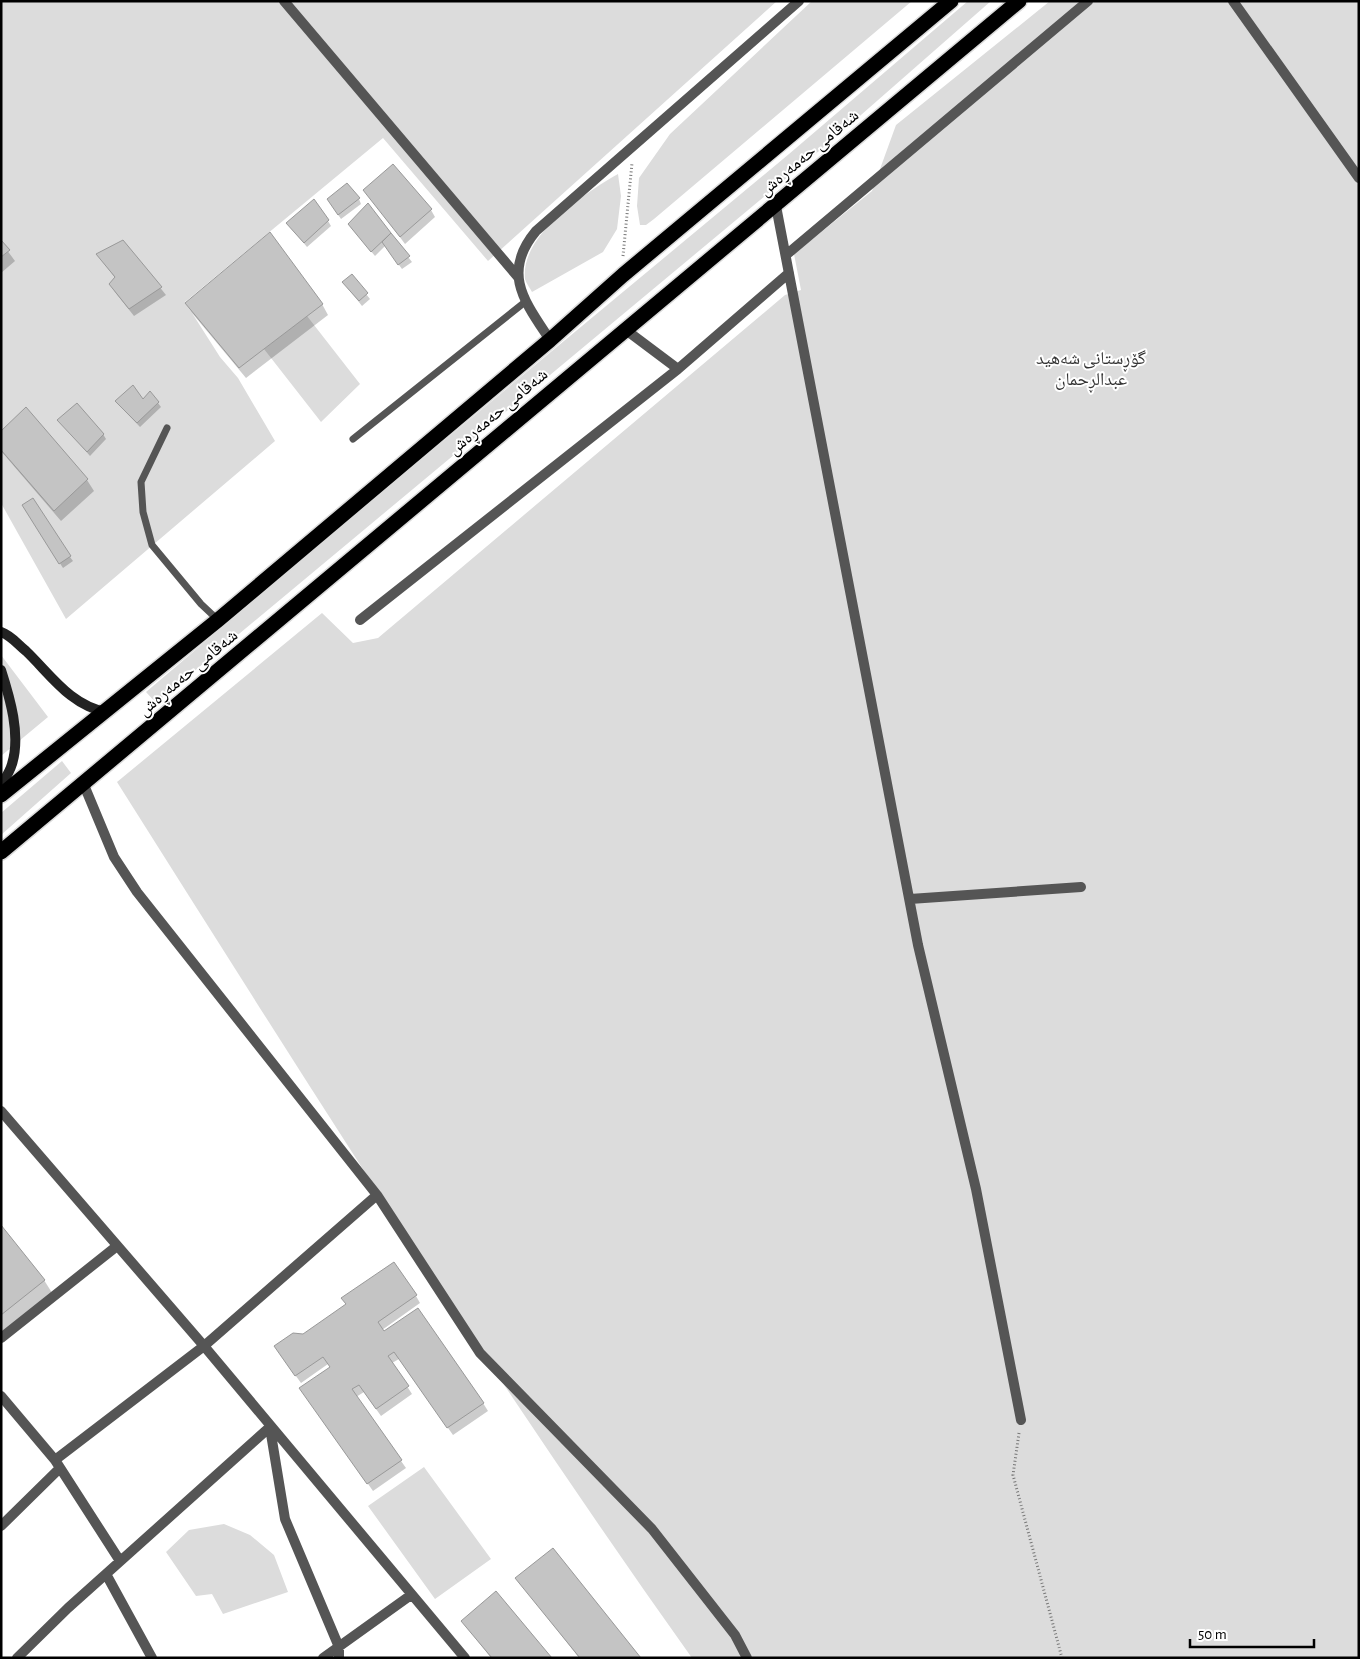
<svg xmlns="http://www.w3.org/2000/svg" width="1360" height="1659" font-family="'Alegreya Sans','Noto Naskh Arabic',sans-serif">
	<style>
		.green { fill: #dcdcdc }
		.shadow { fill: #0003 }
		.building { fill: #c4c4c4; stroke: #999 }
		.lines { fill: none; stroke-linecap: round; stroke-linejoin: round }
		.highway-casing { stroke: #dbdbdb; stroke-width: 18 }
		.path { stroke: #777; stroke-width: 3; stroke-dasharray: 1 2.5; stroke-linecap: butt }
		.lane { stroke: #555; stroke-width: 7 }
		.street { stroke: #555; stroke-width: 10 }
		.secondary { stroke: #222; stroke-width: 10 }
		.highway { stroke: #000; stroke-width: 15 }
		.labels { text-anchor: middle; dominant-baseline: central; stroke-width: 4; stroke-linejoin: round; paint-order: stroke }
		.street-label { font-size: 18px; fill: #000; stroke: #fff }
		.park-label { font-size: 18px; fill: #333; stroke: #fff }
	</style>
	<rect width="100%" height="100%" fill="#fff"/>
	<path class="green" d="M1 1H777L488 261 383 138 185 302 220 357 238 378 275 441 66 619 1 503Z
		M812 1H912L654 219 646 225H640L637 206 639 178 670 134Z
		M968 1H991L837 136 156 703 146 692 339 528 789 154Z
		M1050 1H1359V1658H692C489 1373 304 1078 117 782L322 613 353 643 378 638 785 295 801 290 794 254 872 191 896 125Z
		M618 174 621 196 617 229 603 252 532 292C530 288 526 283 525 279 520 235 585 193 618 174Z
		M307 316 360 384 321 422 264 349Z
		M1 655 48 717 1 756Z
		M62 761 71 773 1 835V813Z
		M424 1467 491 1559 435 1599 368 1506Z
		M224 1524 250 1535 274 1555 288 1592 223 1614 212 1594 196 1596 166 1552 189 1530Z"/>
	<path class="shadow" d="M365 190 431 210 435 217 405 244Z
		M359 199 361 204 341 219 331 204Z
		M368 205 412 262 402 269 385 246 375 256 349 225Z
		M328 221 331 226 307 247 291 228Z
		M123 241 166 295 134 316 115 292 111 284 116 279 98 255Z
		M1 242 15 261 1 273Z
		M352 276 370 299 362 306 347 287Z
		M186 303 322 304 328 315 246 378 192 313Z
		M143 400 158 403 161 407 140 427 120 406Z
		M26 409 87 480 94 491 61 521 1 451V433Z
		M59 420 103 434 106 439 90 456Z
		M23 506 70 557 73 561 63 568Z
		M1 1227 44 1280 54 1296 1 1339Z
		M416 1296 420 1303 382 1330 483 1403 488 1411 453 1435 399 1359 392 1363 412 1394 381 1416 364 1392 356 1397 406 1468 373 1491 306 1396 331 1367 328 1364 301 1383 280 1354 303 1335Z
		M517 1578 640 1658H579Z
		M462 1621 550 1658H491Z"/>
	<path class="building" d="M393 164 432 209 400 237 363 190Z
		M347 183 360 198 338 215 327 199Z
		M314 199 329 220 304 243 286 223Z
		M368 203 391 233 371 252 348 224Z
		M270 232 323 304 239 368 185 303Z
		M391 233 410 256 398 265 382 242Z
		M1 240 10 250 1 257Z
		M123 240 162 287 129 309 109 284 115 277 96 254Z
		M352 274 368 293 359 301 342 282Z
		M133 385 143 399 150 391 159 402 137 423 115 401Z
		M77 403 104 434 87 452 57 420Z
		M26 407 88 479 54 511 1 450V431Z
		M33 498 71 556 59 564 22 505Z
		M1 1225 45 1280 1 1315Z
		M394 1262 417 1295 378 1322 384 1331 418 1308 484 1403 447 1428 394 1352 388 1356 409 1386 376 1409 359 1385 352 1389 402 1460 367 1484 299 1388 330 1367 323 1357 295 1376 274 1346 293 1333 303 1334 346 1304 341 1298Z
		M553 1548 641 1658H580L515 1578Z
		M496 1591 552 1658H492L461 1621Z"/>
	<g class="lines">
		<defs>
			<path id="highway" d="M1 795 218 620 550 340 623 275 951 1
				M1 852 1019 1"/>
		</defs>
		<use href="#highway" class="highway-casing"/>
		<path class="path" d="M623 256 632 163
			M1019 1433 1013 1475 1062 1658"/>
		<path class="lane" d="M167 428 141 482 143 512 152 545 201 604 218 620
			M353 439 525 302"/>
		<path class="street" d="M284 1 518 277
			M1233 1 1359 178
			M776 206 918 945 976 1189 1021 1420
			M786 255 1088 1
			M626 330 678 369
			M550 340C525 302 501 273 536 231L799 1
			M360 620 678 369 789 273
			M84 785 114 857 137 892 377 1195 480 1353 652 1529 735 1635 747 1658
			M910 899 1081 887
			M1 1111 204 1346 465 1658
			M1 1338 117 1246
			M1 1396 55 1460 120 1561
			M270 1428 285 1519 339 1647V1658
			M55 1460 204 1346 377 1195
			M1 1526 60 1468
			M106 1574 152 1658
			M17 1658 68 1608 270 1427
			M323 1658 411 1595"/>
		<path class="secondary" d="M1 632C12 636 17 644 26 651 51 675 70 705 106 712
			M1 670C10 698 21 735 12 764 10 771 5 779 1 785"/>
		<use href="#highway" class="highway"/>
	</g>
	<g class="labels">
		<g class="street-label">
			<text transform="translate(809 153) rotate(-40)">شەقامی حەمەڕەش</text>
			<text transform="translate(498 412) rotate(-40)">شەقامی حەمەڕەش</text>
			<text transform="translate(188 673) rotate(-40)">شەقامی حەمەڕەش</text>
		</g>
		<g class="park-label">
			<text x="1091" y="359">گۆڕستانی شەهید<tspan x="1091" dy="21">عبدالڕحمان</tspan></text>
		</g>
	</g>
	<rect width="1360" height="1659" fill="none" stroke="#000000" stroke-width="5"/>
	<path d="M1190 1639v8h124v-8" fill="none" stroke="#000000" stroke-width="2.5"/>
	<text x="1198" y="1639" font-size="15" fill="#000000" stroke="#ffffff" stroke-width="4" paint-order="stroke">50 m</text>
</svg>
